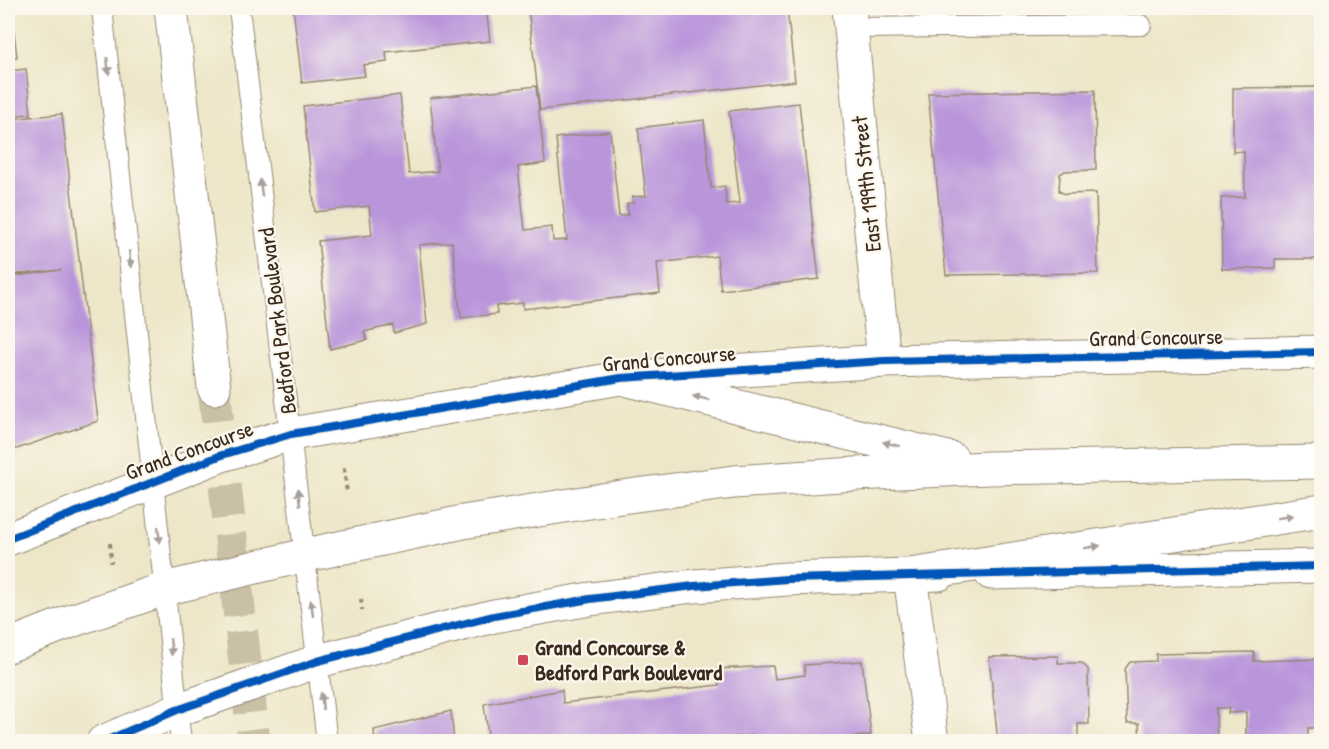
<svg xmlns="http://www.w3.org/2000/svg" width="1329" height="749" font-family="'Patrick Hand',sans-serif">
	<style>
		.building { fill: #b995da }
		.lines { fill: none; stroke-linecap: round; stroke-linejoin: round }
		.secondary-tunnel { stroke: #c9c0a6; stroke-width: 33; stroke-dasharray: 33 16; stroke-linecap: butt }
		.service-casing { stroke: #948873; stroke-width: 22 }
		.minor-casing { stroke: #948873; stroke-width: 35 }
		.tertiary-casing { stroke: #948873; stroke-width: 35 }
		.secondary-casing { stroke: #948873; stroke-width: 35 }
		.primary-casing { stroke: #948873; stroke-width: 35 }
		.path { stroke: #948873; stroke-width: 4; stroke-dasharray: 4.5 4.5; stroke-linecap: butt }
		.service { stroke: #fff; stroke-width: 20 }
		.minor { stroke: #fff; stroke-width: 33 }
		.tertiary { stroke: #fff; stroke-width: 33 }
		.secondary { stroke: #fff; stroke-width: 33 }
		.primary { stroke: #fff; stroke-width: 33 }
		.cycleway-casing { stroke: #fbf7ec; stroke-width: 11 }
		.cycleway { stroke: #0057b8; stroke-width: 8 }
		.oneway { fill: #a79f9a }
		.poi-dot { fill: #d1495b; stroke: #fbf7ec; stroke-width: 2 }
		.labels { text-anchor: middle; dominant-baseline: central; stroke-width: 4.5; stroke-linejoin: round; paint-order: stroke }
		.street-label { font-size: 22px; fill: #3b2a1e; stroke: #fbf7ec }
		.poi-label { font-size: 22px; font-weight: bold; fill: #3b2a1e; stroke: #fbf7ec; text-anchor: start }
	</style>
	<rect width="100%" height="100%" fill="#fbf7ec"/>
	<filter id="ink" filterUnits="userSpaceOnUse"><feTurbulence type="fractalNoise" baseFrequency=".0167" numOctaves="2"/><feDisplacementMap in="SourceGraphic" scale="12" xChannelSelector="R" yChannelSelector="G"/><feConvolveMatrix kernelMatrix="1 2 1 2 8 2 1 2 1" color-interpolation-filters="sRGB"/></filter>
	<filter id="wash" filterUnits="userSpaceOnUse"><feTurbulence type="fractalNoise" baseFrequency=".008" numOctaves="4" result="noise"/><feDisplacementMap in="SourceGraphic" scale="24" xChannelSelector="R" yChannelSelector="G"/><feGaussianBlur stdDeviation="1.35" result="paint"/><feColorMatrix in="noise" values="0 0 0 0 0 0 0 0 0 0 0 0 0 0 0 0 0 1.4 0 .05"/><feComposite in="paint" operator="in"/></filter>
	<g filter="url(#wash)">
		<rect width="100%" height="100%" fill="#ede6c8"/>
		<g id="blocks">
			<path class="building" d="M293 8H486L490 41 386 52 387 62 363 65 365 76 302 83Z
				M528 8H787L795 81 540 110Z
				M8 14H12L17 57 8 58Z
				M26 69 31 114 8 116V71Z
				M536 86 545 163 518 167 525 230 552 227 553 241 567 240 556 138 610 131 619 216 628 215 627 204 633 203 632 197 646 196 638 128 704 120 711 188 725 186 726 204 740 203 729 111 799 103 819 279 721 290 717 256 657 263 660 293 523 309V303L496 306 497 314 461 318 452 242 419 245 427 324 394 333 393 325 364 332 367 340 330 349 318 241 372 235 370 215 369 206 315 212 303 106 400 95 409 174 438 171 430 98Z
				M1322 87V259H1275V268L1222 269 1221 198 1245 197 1244 151 1233 152V88Z
				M1095 90 1096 170 1065 171 1060 174 1059 191 1065 194 1096 193 1098 273 946 275 928 93Z
				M62 114 98 421 8 452V277L61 270 8 275V119Z
				M1254 652V661L1322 659V728H1308V742H1246V712L1228 713 1229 708H1216L1217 742H1140L1139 723H1127L1125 669 1130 662 1156 661V654Z
				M1058 656V663H1082L1088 669 1089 724H1078V742H998L989 657Z
				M862 661 871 735 846 738 847 742H754L753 735 726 738V741L718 742H489L484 704 562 690 563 703 719 685 717 669 773 666 775 679 805 675 804 665Z
				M451 711 454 742H375L374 730Z"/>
		</g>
	</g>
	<g filter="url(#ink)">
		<use href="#blocks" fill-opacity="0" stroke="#948873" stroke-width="1.5"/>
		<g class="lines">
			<path class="secondary-tunnel" d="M214 388 254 742"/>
			<defs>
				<path id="service" d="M102 8 181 742
					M239 8 327 742
					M851 28 1141 25"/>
				<path id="minor" d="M849 8 884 361
					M910 575 932 742"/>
				<path id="tertiary" d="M8 539 222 455 291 434 621 378 884 361 1322 352
					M991 573 1322 566
					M103 742 177 710 318 661 494 616 590 599 694 586 787 579 939 574"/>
				<path id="secondary" d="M171 8 214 388"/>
				<path id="primary" d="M621 378 952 459
					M910 575 1322 511
					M8 646 74 620 164 589 306 555 463 522 621 497 734 482 855 474 989 468 1322 462"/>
			</defs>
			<use href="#service" class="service-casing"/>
			<use href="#minor" class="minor-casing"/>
			<use href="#tertiary" class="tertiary-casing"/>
			<use href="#secondary" class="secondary-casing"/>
			<use href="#primary" class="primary-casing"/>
			<path class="path" d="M344 468 347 493
				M110 543 111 563
				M361 599 362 610"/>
			<use href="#service" class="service"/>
			<use href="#minor" class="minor"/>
			<use href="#tertiary" class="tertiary"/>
			<use href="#secondary" class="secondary"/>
			<use href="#primary" class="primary"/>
			<defs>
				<path id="cycleway" d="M8 539 222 455 291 434 621 378 884 361 1322 352
					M103 742 177 710 318 661 494 616 590 599 694 586 787 579 1322 566"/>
			</defs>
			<use href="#cycleway" class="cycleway-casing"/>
			<use href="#cycleway" class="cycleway"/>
		</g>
		<defs><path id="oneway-solid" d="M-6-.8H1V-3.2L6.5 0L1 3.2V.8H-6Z" transform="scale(1.5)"/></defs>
		<g class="oneway">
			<use href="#oneway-solid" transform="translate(108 66) rotate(84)"/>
			<use href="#oneway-solid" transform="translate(261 188) rotate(-97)"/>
			<use href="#oneway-solid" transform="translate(130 259) rotate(84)"/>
			<use href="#oneway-solid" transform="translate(701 398) rotate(-166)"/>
			<use href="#oneway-solid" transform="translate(891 444) rotate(-166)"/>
			<use href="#oneway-solid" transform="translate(299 497) rotate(-97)"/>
			<use href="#oneway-solid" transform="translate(1285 517) rotate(-9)"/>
			<use href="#oneway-solid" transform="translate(159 535) rotate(84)"/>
			<use href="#oneway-solid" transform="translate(1092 547) rotate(-9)"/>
			<use href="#oneway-solid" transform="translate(312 608) rotate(-97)"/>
			<use href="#oneway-solid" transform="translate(171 647) rotate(84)"/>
			<use href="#oneway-solid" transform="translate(322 701) rotate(-96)"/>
		</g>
	</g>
	<rect class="poi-dot" x="517" y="654" width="12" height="12" rx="3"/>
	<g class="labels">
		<g class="street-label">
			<text transform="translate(866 184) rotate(-96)">East 199th Street</text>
			<text transform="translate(277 321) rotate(-97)">Bedford Park Boulevard</text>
			<text transform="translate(1156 337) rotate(-1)">Grand Concourse</text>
			<text transform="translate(669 358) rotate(-5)">Grand Concourse</text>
			<text transform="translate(189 450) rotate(-20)">Grand Concourse</text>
		</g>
		<g class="poi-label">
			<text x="535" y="647">Grand Concourse &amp;<tspan x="535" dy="25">Bedford Park Boulevard</tspan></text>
		</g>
	</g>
	<rect width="1329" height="749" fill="none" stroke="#fbf7ec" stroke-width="30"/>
</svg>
